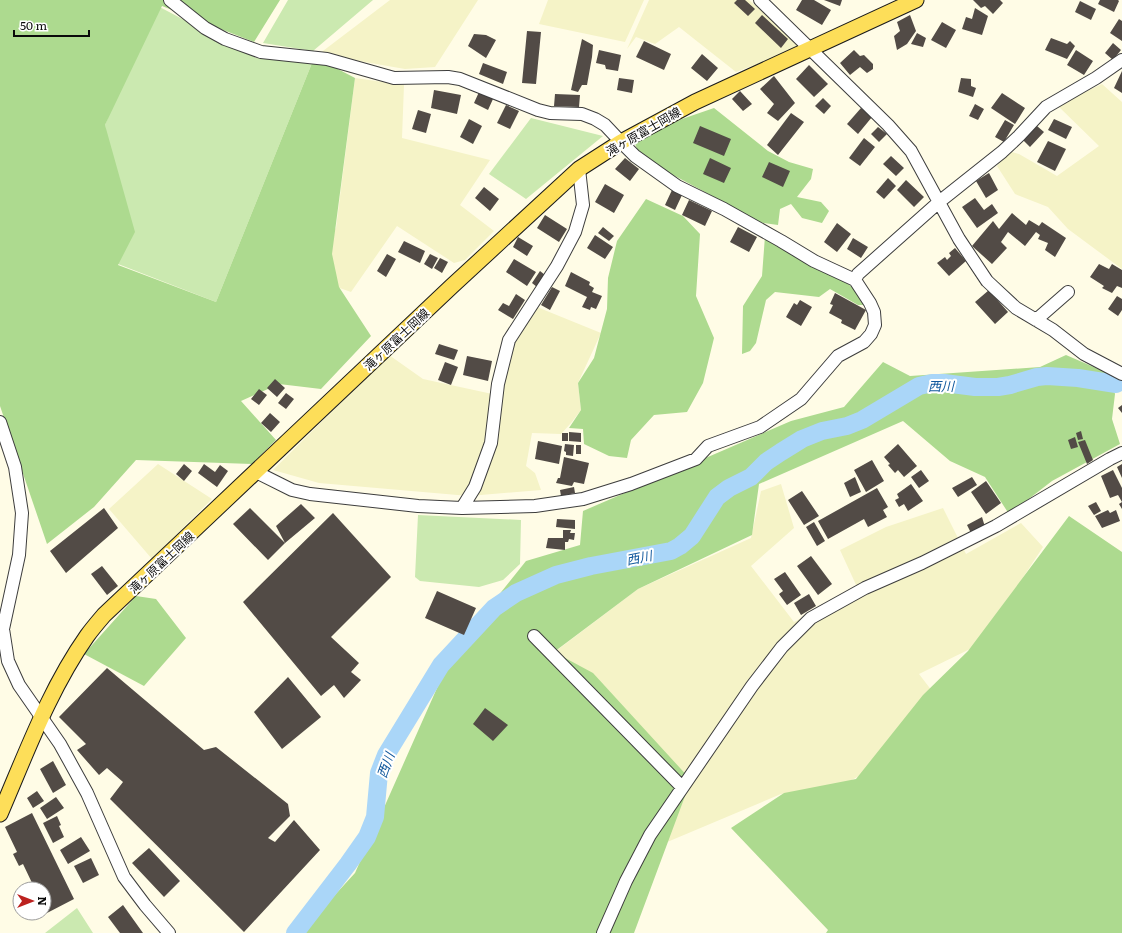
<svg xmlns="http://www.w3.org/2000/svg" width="1122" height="933" font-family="Literata,'Noto Sans JP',serif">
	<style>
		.farmland { fill: #f5f3c7 }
		.green { fill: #cbe9b0 }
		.forest { fill: #adda8f }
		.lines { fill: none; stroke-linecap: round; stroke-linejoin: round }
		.river { stroke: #aad6f8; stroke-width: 18 }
		.building { fill: #524b46 }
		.minor-casing { stroke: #3d3d3d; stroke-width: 14 }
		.major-casing { stroke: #1b1b1b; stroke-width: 17 }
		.minor { stroke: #fff; stroke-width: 12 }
		.major { stroke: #fdde59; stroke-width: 15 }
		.labels { text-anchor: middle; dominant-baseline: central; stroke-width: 4; stroke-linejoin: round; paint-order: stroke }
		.street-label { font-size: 12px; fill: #0a0a0a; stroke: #fff }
		.water-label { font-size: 13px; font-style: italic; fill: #11589d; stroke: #fff }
	</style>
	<rect width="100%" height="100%" fill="#fffce6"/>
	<path class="farmland" d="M390 0H478L435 67 405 69 319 54Z
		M548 0H644L625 42 539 24Z
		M649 0H749L803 47 736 72 679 27 655 44 636 37 627 49Z
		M355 78 404 85 402 138 490 160 460 205 494 231 465 260 454 263 397 226 351 292 286 269 336 228Z
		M1102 84 1122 102V269L1068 229 1048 207 1015 194 997 166 1008 151 1019 154 1057 176 1099 146 1057 105Z
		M537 307 601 333 578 383 581 410 571 423 561 434 532 433 526 466 535 473 541 490 469 496 319 483 273 470 389 355 423 379 497 395 510 347Z
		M158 464 212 499 152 559 109 509Z
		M781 484 794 528 751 566 794 622 858 589 840 550 886 527 943 508 966 554 1021 523 1043 547 1020 582 970 649 919 674 975 747 908 750 846 783 781 794 653 848 552 654 638 589 751 538 761 491Z"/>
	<path class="green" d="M288 0H373L313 51 263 43Z
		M154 4 256 58 312 63 216 302 118 264 105 125Z
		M531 118 603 136 526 199 489 174Z
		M418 515 521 520 520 564 503 580 479 587 420 581 415 577Z
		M77 908 93 933H45Z"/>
	<path class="forest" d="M0 0H280L254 42 162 6 105 125 135 232 118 265 216 302 312 63 334 67 355 78 332 254 339 287 371 336 321 389 279 384 241 401 276 440 252 464 136 460 94 507 47 544 0 406Z
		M714 108 768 151 789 162 813 169 811 179 797 197 821 202 829 211 822 223 802 218 791 204 780 209 778 225 757 222 718 199 660 168 639 154 634 141 682 119Z
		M646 199 683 216 700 234 696 296 714 338 703 383 687 412 654 415 631 440 627 458 609 456 584 444 583 429 569 428 581 410 578 383 594 358 607 309 608 278 617 241Z
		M765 236 837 275 853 288 867 305H858L830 289 819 297 775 292 766 300 756 343 750 351 742 354 743 306 762 276Z
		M1066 355 1110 374 1115 394 1112 419 1120 444 1052 481 1009 514 985 477 950 461 903 421 759 484 752 535 638 589 554 652 593 673 691 780 634 933H300L355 873 453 652 526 561 580 545 583 511 791 421 844 407 883 362 910 376 1040 367Z
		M1069 516 1122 552V933H826L828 930 731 828 784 793 856 779 923 695 968 651Z
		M136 596 156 599 186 638 144 686 84 654Z"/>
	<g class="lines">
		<path class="river" d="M295 933 348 864 367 837 375 817 379 773 386 755 441 665 494 608 516 593 556 575 591 566 671 551 680 546 692 536 717 497 729 488 751 477 766 462 781 452 802 439 822 431 847 426 862 420 919 386 932 383H944L975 387H998L1010 385 1037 377 1047 376 1078 378 1116 384 1122 381"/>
	</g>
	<path class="building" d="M737 0H745L755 9 748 16 734 3Z
		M802 0H814L831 10 822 25 796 10Z
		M824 0H842L840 6Z
		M973 0H1000L1003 3 993 14 985 6 981 8Z
		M1100 0H1118L1119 1 1114 12 1098 4Z
		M1080 1 1096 9 1091 20 1075 12Z
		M975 8 988 16 982 35 962 29 966 17 972 19Z
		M762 15 788 39 781 48 755 23Z
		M910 15 916 31 907 44 897 50 894 36 900 31 897 22Z
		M1119 19 1122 21V41L1110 33Z
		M942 22 956 30 946 48 931 40Z
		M527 31 541 32 536 84 522 83Z
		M917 33 926 38 923 47 911 44Z
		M474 34 486 35 496 40 486 58 468 46Z
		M1051 38 1067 44 1070 41 1075 46 1067 59 1045 50Z
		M582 39 593 45 592 57 587 85H582L578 92 571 90Z
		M644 41 671 54 664 70 636 57Z
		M1113 43 1121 50 1113 60 1105 53Z
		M599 50 621 55 618 71 606 69 605 65 596 63Z
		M854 50 860 56 864 55 873 64V69L867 73 860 67 850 75 840 63Z
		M1076 50 1093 61 1084 75 1067 65Z
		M702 54 718 68 707 81 691 68Z
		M483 63 507 72 503 84 479 74Z
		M809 65 828 84 814 97 796 79Z
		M1122 71V93L1114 88Z
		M774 76 795 103 778 121 767 113 774 104 760 89Z
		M619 78 634 80 632 93 617 90Z
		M961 78 971 79V86L976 88 973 97 958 92Z
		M434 90 461 95 457 114 431 108Z
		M740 91 752 104 743 111 732 99Z
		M479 92 493 99 488 110 474 103Z
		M1002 93 1025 108 1015 124 991 108Z
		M555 94 580 95 579 107 554 106Z
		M823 98 831 106 824 114 815 106Z
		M975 104 984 109 978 120 969 116Z
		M506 105 519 111 510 129 497 123Z
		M861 108 872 117 858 134 847 124Z
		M418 110 431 114 426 133 412 129Z
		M791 113 804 122 778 155 767 145Z
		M469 119 482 126 473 144 460 137Z
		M1054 119 1072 127 1066 139 1048 130Z
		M1005 120 1014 125 1004 142 995 137Z
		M700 126 731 139 724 156 693 143Z
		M1037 126 1044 132 1030 147 1023 140Z
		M878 127 887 134 879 142 871 134Z
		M864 138 875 147 860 166 849 158Z
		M1048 141 1066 149 1055 171 1037 162Z
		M891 156 904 168 896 176 883 164Z
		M625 158 639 169 630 181 615 169Z
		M710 158 731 168 724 183 703 174Z
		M769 162 790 171 783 187 762 177Z
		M989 173 998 190 986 198 976 181Z
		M888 178 896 186 884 199 876 192Z
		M906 180 924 197 914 207 897 190Z
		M605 184 624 195 614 213 595 202Z
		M484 187 499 199 490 211 475 198Z
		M672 190 682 195 675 210 665 205Z
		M975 198 984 210 992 204 998 213 977 228 962 207Z
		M689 200 712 211 705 226 682 215Z
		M1012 213 1026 225 1029 220 1039 226 1042 222 1066 238 1055 257 1045 250 1048 243 1038 239 1040 235 1036 232 1025 246 1008 232 1001 242 1007 248 992 264 972 246 993 221 999 229Z
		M545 215 567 229 559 242 537 228Z
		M837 223 851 234 837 252 824 242Z
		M603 227 614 236 609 241 598 233Z
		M738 227 757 237 749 252 730 242Z
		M595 235 613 247 605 259 587 248Z
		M518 237 533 246 527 256 513 247Z
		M853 238 868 247 861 258 847 249Z
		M404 241 425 251 420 263 398 252Z
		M955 248 966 261 949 276 937 263 945 257 947 260 951 256 949 253Z
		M387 254 396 259 386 277 377 271Z
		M430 254 438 258 432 269 424 264Z
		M440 258 448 262 442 273 434 268Z
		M514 259 536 272 527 286 506 272Z
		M1099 264 1109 269 1112 264 1122 270V288L1117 286 1112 293 1102 288 1104 286 1090 277Z
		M540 271 545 275 537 287 532 283Z
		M571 272 590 282 589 285 594 288 592 292 602 296 596 309 591 307 590 310 582 307 587 297 565 286Z
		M552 287 560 291 550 310 541 305Z
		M989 290 1008 312 995 324 975 302Z
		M835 293 866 310 855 330 841 323 842 320 829 313 833 305 830 304Z
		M516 294 525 300 513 319 498 310 503 303 509 306Z
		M1117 296 1122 299V310L1118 316 1108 309Z
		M800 300 812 307 801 326 786 317 794 303 797 305Z
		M439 344 458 350 454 360 435 354Z
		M467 356 492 361 488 381 463 375Z
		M445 362 458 367 451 385 438 380Z
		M275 379 285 388 277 397 267 388Z
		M259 389 267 395 259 405 251 399Z
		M286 393 294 399 286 409 278 403Z
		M1122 405V413L1118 408Z
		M270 413 280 422 271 432 261 423Z
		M1081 431 1083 439 1078 440 1076 433Z
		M569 432 581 433V442L569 441Z
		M562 433H568V441H562Z
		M1075 437 1078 447 1071 449 1068 440Z
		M1085 440 1093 460 1087 464 1078 442Z
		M538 441 562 446 559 464 535 459Z
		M565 444 574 445 573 456 566 455V452L564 451Z
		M898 444 917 466 904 477 898 470 895 473 888 465 890 464 884 457Z
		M576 445H581V454H576Z
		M564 457 589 463 584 484 574 482 572 486 556 483 558 478H560Z
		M872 460 884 481 866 492 854 470Z
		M184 464 192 471 184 481 176 474Z
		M204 464 215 472 220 465 228 471 217 487 198 473Z
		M1122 464V478L1117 467Z
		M921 470 929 481 919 488 911 477Z
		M1113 470 1122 488V509L1119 504 1122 502 1118 495 1110 498 1101 476Z
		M855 477 861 492 850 497 844 483Z
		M972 477 977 485 958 497 952 488Z
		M986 481 1001 503 986 514 971 492Z
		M911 484 923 501 908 511 904 504 899 507 895 500 899 498 897 494Z
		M574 487 575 493 561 496 560 490Z
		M877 488 888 507 883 510 887 517 868 527 864 519 828 539 818 521Z
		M802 491 819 516 804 525 788 500Z
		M1096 502 1101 511 1094 515 1088 506Z
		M301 504 315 518 285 543 268 560 233 524 250 508 285 543 276 526Z
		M104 508 118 528 66 573 50 551Z
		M1108 510 1110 513 1116 510 1120 521 1102 528 1095 516Z
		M333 513 391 577 331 637 359 663 351 672 361 680 344 698 334 685 321 696 243 602Z
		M982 517 985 527 971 533 967 525Z
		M557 519 575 520V529L556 527Z
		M814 522 825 541 817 546 806 527Z
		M563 530H571L570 533H575L574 540 569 539 568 542H565V550L546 548 548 538H563Z
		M811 556 832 584 818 595 797 566Z
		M102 566 118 586 107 595 91 574Z
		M785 572 801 595 787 605 779 594 783 591 774 579Z
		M437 591 476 608 464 635 425 618Z
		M809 594 816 606 801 615 794 603Z
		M107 668 204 750 216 747 288 804 290 816 268 838 275 842 294 820 320 850 244 932 110 799 123 782 107 768 99 775 77 750 86 744 59 717Z
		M288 677 321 717 282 749 254 712Z
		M485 708 508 725 493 741 473 724Z
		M53 761 66 785 53 793 40 769Z
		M37 791 44 801 33 808 27 798Z
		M56 797 64 808 47 819 40 808Z
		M32 813 74 899 47 913 44 907V889H31L30 887 33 885 23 864 19 866 13 854 17 852 5 827Z
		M57 816 61 825 59 826 64 837 53 843 43 823Z
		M81 837 90 851 68 864 60 850Z
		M149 848 180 881 164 897 132 863Z
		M91 858 99 875 83 883 74 866Z
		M123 905 143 933H120L108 917Z"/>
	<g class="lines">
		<defs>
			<path id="minor" d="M170 0 205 28 225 39 261 52 327 59 394 78 448 77 460 79 538 110 550 113 582 114 595 119 605 125 621 142 635 156 677 186 724 209 781 241 814 261 855 280
				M760 0 888 125 911 151 959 239 987 281 1016 308 1053 330 1084 354 1122 374
				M1036 320 1068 292
				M0 422 15 467 22 513 19 555 3 629 8 661 19 685 60 744 87 793 124 877 145 905 169 933
				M256 472 292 490 310 494 418 506 462 508 535 506 583 499 631 484 696 459 708 446 760 427 801 399 838 356 864 342 871 334 875 325 874 312 870 303 855 280 858 274 939 202 1002 152 1019 136 1046 107 1096 78 1122 60
				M462 508 475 487 491 443 498 384 509 340 557 266 575 232 583 205 579 169
				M534 636 682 787
				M603 933 626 881 650 835 752 686 782 647 811 618 865 588 922 563 996 526 1110 459 1122 453"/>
			<path id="major" d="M0 814C26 754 49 690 87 636 92 629 98 622 104 615L452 286 579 169 621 142 695 102 916 0"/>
		</defs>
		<use href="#minor" class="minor-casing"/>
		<use href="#major" class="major-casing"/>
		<use href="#minor" class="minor"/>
		<use href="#major" class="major"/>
	</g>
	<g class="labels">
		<g class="street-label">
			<text transform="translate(643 131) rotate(-30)">滝ヶ原富士岡線</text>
			<text transform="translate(396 339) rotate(-43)">滝ヶ原富士岡線</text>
			<text transform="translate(161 562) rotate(-43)">滝ヶ原富士岡線</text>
		</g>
		<g class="water-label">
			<text x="941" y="385">西川</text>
			<text transform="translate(639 557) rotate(-11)">西川</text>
			<text transform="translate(385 765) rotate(-70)">西川</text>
		</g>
	</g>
	<g transform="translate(32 901) rotate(90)"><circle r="19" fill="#ffffff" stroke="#9d9d9d"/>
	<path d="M0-3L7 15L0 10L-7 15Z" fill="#bc211f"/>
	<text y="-6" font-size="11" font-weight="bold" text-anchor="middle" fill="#0a0a0a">N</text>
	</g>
	<path d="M14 30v6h75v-6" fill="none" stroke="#0a0a0a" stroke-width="2"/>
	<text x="20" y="30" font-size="12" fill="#0a0a0a" stroke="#ffffff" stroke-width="3" paint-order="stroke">50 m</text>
</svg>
